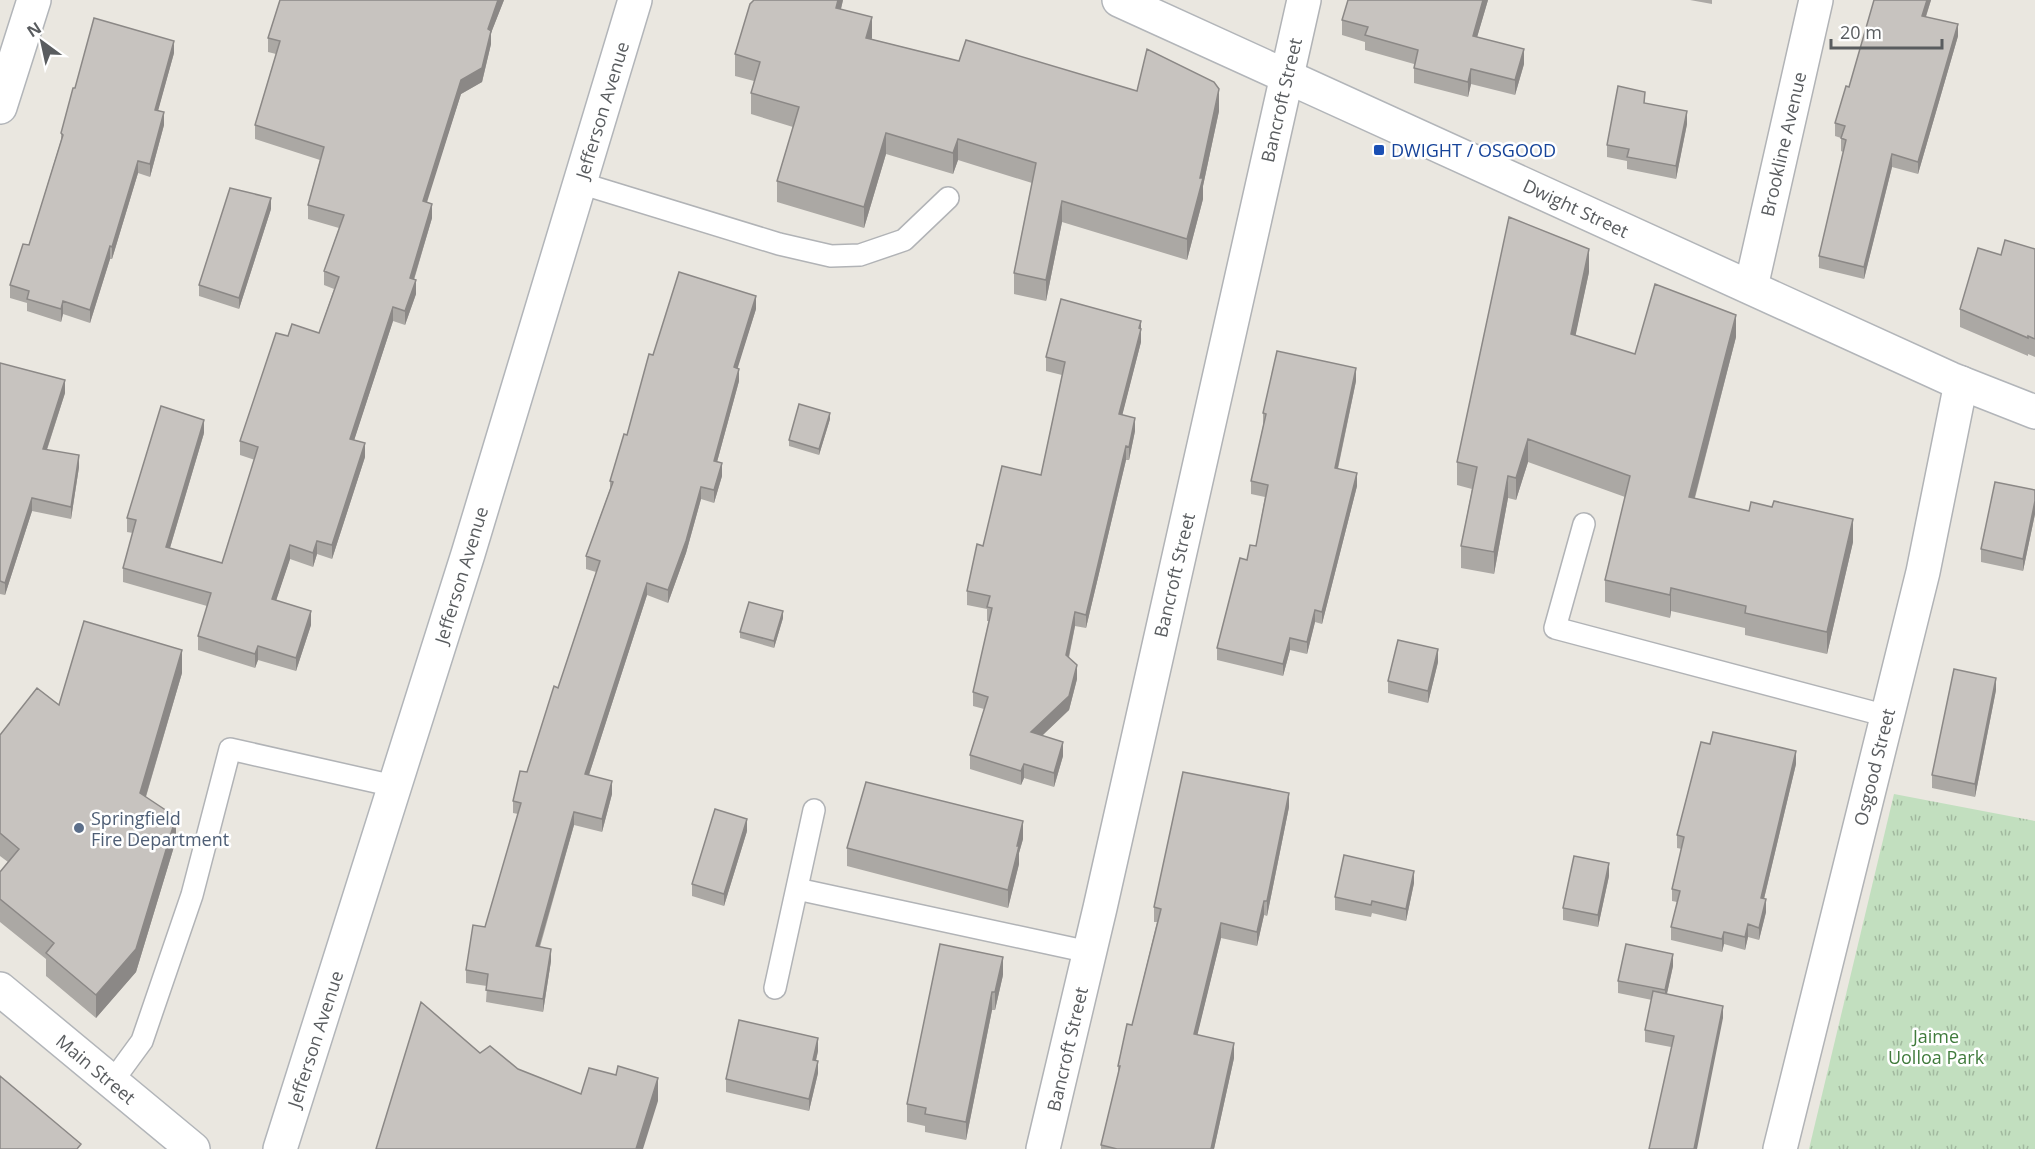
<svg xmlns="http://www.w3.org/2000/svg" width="2035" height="1149" font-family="'Open Sans',sans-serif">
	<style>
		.park { fill: url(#park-tufts) }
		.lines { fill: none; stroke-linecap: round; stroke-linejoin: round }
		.lane-casing { stroke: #b1b3b6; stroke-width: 24 }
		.street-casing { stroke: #b1b3b6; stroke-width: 36 }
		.secondary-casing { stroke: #b2b5b9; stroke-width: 36 }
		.lane { stroke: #fff; stroke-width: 21 }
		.street { stroke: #fff; stroke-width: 33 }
		.secondary { stroke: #fff; stroke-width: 33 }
		.wall { fill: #aba8a4 }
		.shaded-wall { fill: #8b8886 }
		.building { fill: #c7c3bf; stroke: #8b8886; stroke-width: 1.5 }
		.transit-dot { fill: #1a4fb4; stroke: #fff; stroke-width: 2 }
		.service-dot { fill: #5c6f8a; stroke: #fff; stroke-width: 2 }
		.labels { text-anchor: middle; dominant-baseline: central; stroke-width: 5; stroke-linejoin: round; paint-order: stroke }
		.street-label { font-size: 18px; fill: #595c5f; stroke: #fff }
		.transit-label { font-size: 18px; fill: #164399; stroke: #fff; text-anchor: start }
		.service-label { font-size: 18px; fill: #4e5e75; stroke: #fff; text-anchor: start }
		.park-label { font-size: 18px; fill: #407b3c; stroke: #fff }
	</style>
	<defs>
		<pattern id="park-tufts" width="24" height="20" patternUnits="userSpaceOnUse" patternTransform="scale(1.5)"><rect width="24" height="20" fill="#c2dfbf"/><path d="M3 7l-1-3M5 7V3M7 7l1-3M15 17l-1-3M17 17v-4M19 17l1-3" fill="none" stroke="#a1b89e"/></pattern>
	</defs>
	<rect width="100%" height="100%" fill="#eae7e0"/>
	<path class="park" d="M1894 794 2035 821V1149H1809Z"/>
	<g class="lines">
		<defs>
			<path id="lane" d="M580 183 779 244 831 256 860 255 904 240 948 198
				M1584 524 1555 628 1887 716
				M797 889 1089 952
				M775 988 814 810
				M112 1082 142 1041 192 895 230 749 394 786"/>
			<path id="street" d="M1751 287 1816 0
				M1043 1149 1100 908 1304 0
				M1780 1149 1923 572 1961 383"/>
			<path id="secondary" d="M1119 0 1951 379 2035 412
				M0 107 34 0
				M0 989 193 1149
				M280 1149 468 554 635 0"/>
		</defs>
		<use href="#lane" class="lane-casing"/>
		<use href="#street" class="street-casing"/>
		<use href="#secondary" class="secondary-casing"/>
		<use href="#lane" class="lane"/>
		<use href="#street" class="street"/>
		<use href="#secondary" class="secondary"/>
	</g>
	<path class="wall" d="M280 0H504L491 33V44L482 82 461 94 426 202 432 218 414 280 416 294 405 325 393 321 354 440 365 457 332 559 317 554 313 567 290 559 276 600 311 625 296 671 258 660 255 668 198 650V636L207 606 123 582V568L133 533 127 532V518L204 433 170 548 222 563 255 460 240 455V441L288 336 319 333 334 289 324 285V271L339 228 308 219V205L320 160 255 139V125L276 54 268 52V38Z
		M843 0 841 9 871 39 959 61 1137 91 1219 111 1203 186V199L1187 260 1062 222 1046 301 1014 294V273L1032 183 958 160 953 174 886 154 864 228 777 202V181L793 127 751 114V93L754 81 735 76V54Z
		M1348 0H1488L1477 37 1524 64 1515 95 1471 84 1468 97 1414 83V64L1365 50V42L1342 35V20Z
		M1690 0H1712V4Z
		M1874 0H1931L1926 17 1958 36 1918 174 1892 167 1864 279 1819 268V256L1843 152 1841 151V138L1835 136V123L1849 87Z
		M174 53 158 110 164 125 150 177 138 173 112 259H110L90 323 63 314 61 322 27 311V303L10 298V285L29 245 61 140V133L75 88Z
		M1645 103 1687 124 1676 179 1627 169V161L1607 157V145Z
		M271 209 239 309 199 296V285Z
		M2035 249V357L2028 354V356L1960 327V309L2001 255Z
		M1589 272 1575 336 1635 354 1736 337 1695 498 1853 542 1827 654 1745 635V628L1671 611 1670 618 1605 602V580L1625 497 1528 462 1516 500 1508 498 1494 574 1461 568V546L1472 489 1457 485V462Z
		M756 309 737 368 739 381 717 462 722 476 714 503 701 499 686 553 668 603 647 595 589 775 612 794 602 832 574 825 540 947 551 961 543 1012 486 1002 487 986 466 983V970L485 927 518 814 513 813V801L527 772 558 688 596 572 586 569V556L610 489V481L627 435 653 355Z
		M1141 328V342L1122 415 1135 431 1129 460H1126L1086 628 1075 626 1069 658 1077 679 1069 710 1042 736 1063 756 1054 787 1024 778 1021 785 970 769V755L984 709 973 706V692L989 621H987V609L967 605V591L983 546 1041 475 1062 375 1046 371V357Z
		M0 363 65 393 47 450 79 467 71 519 32 511 5 595 0 594Z
		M1356 381 1338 469 1357 486 1322 624 1315 622 1307 654 1290 650 1283 676 1217 660V648L1247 560 1256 546 1265 497 1251 494V481L1263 426V413Z
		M830 419 819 455 789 446V440Z
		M2035 490V514L2023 571 1981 562V549Z
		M783 618 774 648 740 638V632Z
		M1438 662 1428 703 1388 693V681Z
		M182 673 146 797 176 840 136 972 96 1018 46 976V959L0 922V872L8 862 0 856V735L59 705Z
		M1996 690 1975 797 1932 788V775Z
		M1796 764 1764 899 1766 912 1759 940 1748 937 1745 950 1724 944 1722 952 1671 940V927L1677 902 1672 901V889L1682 849 1677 848V835Z
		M1289 807 1267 916 1264 915 1257 946 1221 938 1197 1035 1234 1058 1214 1149H1101V1145L1118 1075V1066L1132 1025 1157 922H1154V907Z
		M747 831 724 906 692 896V884Z
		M1023 839 1019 853V864L1008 908 847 866V848Z
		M1609 876 1598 927 1563 920V908Z
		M1414 883 1406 921 1372 913 1371 917 1335 910V897Z
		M1673 966 1667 994 1723 1018 1671 1047 1645 1042V1030L1652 1000 1618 993V981Z
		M1003 975 995 1010H992L966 1140 925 1132V1126L907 1122V1104Z
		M818 1051 816 1061 818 1073 809 1111 726 1092V1079Z"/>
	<path class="shaded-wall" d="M498 0H504L491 33V44L482 82 461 94 423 215V201L461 80 488 29Z
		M838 0H843L836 29V8Z
		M1483 0H1488L1473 51V36Z
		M1927 0H1931L1922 28V16Z
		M872 17V38L866 59V38Z
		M1958 24V36L1918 174V162Z
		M174 41V53L155 122V110Z
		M1524 49V64L1515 95V80Z
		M1471 69V84L1468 97V82Z
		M1219 89V111L1203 186V199L1187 260V239Z
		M1687 111V124L1676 179V166Z
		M164 112V125L150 177V164Z
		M886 133V154L864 228V207Z
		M958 139V160L953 174V153Z
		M1892 154V167L1864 279V267Z
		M138 161V173L112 259V247Z
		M271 198V209L239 309V298Z
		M1062 201V222L1046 301V280Z
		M432 204V218L410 292V278Z
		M110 246V259L90 323V310Z
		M1589 249V272L1571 357V334Z
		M416 280V294L405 325V311Z
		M756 296V309L734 380V367Z
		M63 301V314L61 322V309Z
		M393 307V321L350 453V439Z
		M1736 315V337L1689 519V497Z
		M1141 321V342L1119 428V414Z
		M1356 368V381L1335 481V468Z
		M739 369V381L714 473V461Z
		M65 380V393L43 461V449Z
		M830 413V419L819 455V449Z
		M1135 418V431L1129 460V447Z
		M204 420V433L166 561V547Z
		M1528 439V462L1516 500V478Z
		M365 443V457L332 559V545Z
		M1126 446V460L1086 628V615Z
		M79 455V467L71 519V507Z
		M722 463V476L714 503V490Z
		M1357 473V486L1322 624V612Z
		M1508 476V498L1494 574V552Z
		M701 487V499L686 553 668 603V590Z
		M32 498V511L5 595V583Z
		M2035 501V514L2023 571V559Z
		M1853 519V542L1827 654V632Z
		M317 541V554L313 567V553Z
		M290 545V559L272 613V599Z
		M647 583V595L585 787V774Z
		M1671 588V611L1670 618V595Z
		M1315 610V622L1307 654V642Z
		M311 611V625L296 671V658Z
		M783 611V618L774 648V641Z
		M1075 612V626L1066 669V655Z
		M1290 638V650L1283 676V664Z
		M258 646V660L255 668V654Z
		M1438 649V662L1428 703V691Z
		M182 650V673L140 816V793Z
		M1077 665V679L1069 710 1031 746V732Z
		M1996 678V690L1975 797V784Z
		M1063 742V756L1054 787V773Z
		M1796 751V764L1761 911V898Z
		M1024 764V778L1021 785V771Z
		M612 781V794L602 832V819Z
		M1289 793V807L1267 916V901Z
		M574 812V825L536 958V946Z
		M176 817V840L136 972 96 1018V995Z
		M747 819V831L724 906V894Z
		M1023 821V839L1019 853V864L1008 908V890L1017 846Z
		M1609 863V876L1598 927V915Z
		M1414 871V883L1406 921V909Z
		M1766 899V912L1759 940V928Z
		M1264 901V915L1257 946V932Z
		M1221 923V938L1194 1049V1034Z
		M1748 924V937L1745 950V937Z
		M1724 932V944L1722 952V939Z
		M551 949V961L543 1012V999Z
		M1673 954V966L1665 1002V990Z
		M1003 957V975L995 1010V992Z
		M992 992V1010L966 1140V1122Z
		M1723 1006V1018L1697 1149H1694Z
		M818 1038V1051L813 1072V1060Z
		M1234 1043V1058L1214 1149H1211Z
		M818 1061V1073L809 1111V1099Z
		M658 1078V1101L643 1149H636Z"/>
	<path class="building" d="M280 0H498L488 29 491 31 482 68 461 80 423 201 432 204 410 278 416 280 405 311 393 307 350 439 365 443 332 545 317 541 313 553 290 545 272 599 311 611 296 658 258 646 255 654 198 636 211 593 123 568 136 520 127 518 161 406 204 420 166 547 222 563 258 447 240 441 276 333 288 336 292 324 319 333 339 277 324 271 344 215 308 205 324 147 255 125 280 41 268 38Z
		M754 0H838L836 8 872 17 866 38 959 61 966 40 1137 91 1147 49 1214 82 1219 89 1200 178H1203L1187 239 1062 201 1046 280 1014 273 1036 163 958 139 953 153 886 133 864 207 777 181 799 107 751 93 760 62 735 54 750 4Z
		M1348 0H1483L1473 36 1524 49 1515 80 1471 69 1468 82 1414 68 1418 50 1365 35 1368 27 1342 20Z
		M1874 0H1927L1922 16 1958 24 1918 162 1892 154 1864 267 1819 256 1846 140 1841 138 1845 126 1835 123 1846 86 1849 87Z
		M94 18 174 41 155 110 164 112 150 164 138 161 112 247 110 246 90 310 63 301 61 309 27 299 29 291 10 285 23 244 29 245 63 135 61 133 73 88H75Z
		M1618 86 1645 92 1644 103 1687 111 1676 166 1627 157 1629 149 1607 145Z
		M230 188 271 198 239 298 199 285Z
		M1509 217 1589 249 1571 334 1635 354 1655 284 1736 315 1689 497 1749 511 1751 502 1772 507 1774 501 1853 519 1827 632 1745 613 1746 606 1671 588 1670 595 1605 580 1630 476 1528 439 1516 478 1508 476 1494 552 1461 546 1477 467 1457 462Z
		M2005 240 2035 249V339L2028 336V338L1960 309 1978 248 2001 255Z
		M679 272 756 296 734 367 739 369 714 461 722 463 714 490 701 487 686 541 668 590 647 583 585 774 612 781 602 819 574 812 536 946 551 949 543 999 486 990 488 974 466 970 473 925 485 927 521 803 513 801 520 771 527 772 554 686 558 688 600 561 586 556 613 482 610 481 624 434 627 435 649 354 653 355Z
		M1061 299 1141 321 1139 328 1141 329 1119 414 1135 418 1129 447 1126 446 1086 615 1075 612 1066 655 1077 665 1069 696 1031 732 1063 742 1054 773 1024 764 1021 771 970 755 988 697 973 692 992 608 987 607 990 596 967 591 977 544 983 546 1002 466 1041 475 1065 362 1046 357Z
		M1277 351 1356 368 1335 468 1357 473 1322 612 1315 610 1307 642 1290 638 1283 664 1217 648 1240 558 1247 560 1250 545 1256 546 1268 485 1251 481 1266 414 1263 413Z
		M0 363 65 380 43 449 79 455 71 507 32 498 5 583 0 581Z
		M799 404 830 413 819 449 789 440Z
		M1995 482 2035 490V501L2023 559 1981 549Z
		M749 602 783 611 774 641 740 632Z
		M84 621 182 650 140 793 176 817 136 949 96 995 46 953 54 943 0 899V872L19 849 0 833V735L37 688 59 705Z
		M1398 640 1438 649 1428 691 1388 681Z
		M1954 669 1996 678 1975 784 1932 775Z
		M1713 732 1796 751 1761 898 1766 899 1759 928 1748 924 1745 937 1724 932 1722 939 1671 927 1680 891 1672 889 1684 837 1677 835 1701 742 1710 744Z
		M1183 772 1289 793 1267 901H1264L1257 932 1221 923 1194 1034 1234 1043 1211 1149H1117L1101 1145 1120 1066H1118L1127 1024 1132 1025 1161 909 1154 907Z
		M866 782 1023 821 1017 846H1019L1008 890 847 848Z
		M715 809 747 819 724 894 692 884Z
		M1344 855 1414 871 1406 909 1372 901 1371 905 1335 897Z
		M1574 856 1609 863 1598 915 1563 908Z
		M940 944 1003 957 995 992H992L966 1122 925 1114 926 1108 907 1104Z
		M1626 944 1673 954 1665 990 1618 981Z
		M1653 991 1723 1006 1694 1149H1649L1674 1036 1645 1030Z
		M421 1002 480 1053 490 1046 518 1069 581 1094 589 1068 616 1075 618 1066 658 1078 636 1149H376Z
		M739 1020 818 1038 813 1060 818 1061 809 1099 726 1079Z
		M0 1076 81 1144 77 1149H0Z"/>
	<rect class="transit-dot" x="1373" y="144" width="12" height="12" rx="3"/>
	<circle class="service-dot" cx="79" cy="828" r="6"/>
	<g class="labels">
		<g class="street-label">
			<text transform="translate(1281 100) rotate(-77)">Bancroft Street</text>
			<text transform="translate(602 110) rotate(-73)">Jefferson Avenue</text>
			<text transform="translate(1783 144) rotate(-77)">Brookline Avenue</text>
			<text transform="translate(1576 208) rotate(25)">Dwight Street</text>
			<text transform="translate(461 575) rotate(-73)">Jefferson Avenue</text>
			<text transform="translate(1174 575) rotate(-77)">Bancroft Street</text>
			<text transform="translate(1874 767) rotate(-76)">Osgood Street</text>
			<text transform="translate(315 1039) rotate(-72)">Jefferson Avenue</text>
			<text transform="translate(1067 1049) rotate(-77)">Bancroft Street</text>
			<text transform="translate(96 1069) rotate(40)">Main Street</text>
		</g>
		<g class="transit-label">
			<text x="1391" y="150">DWIGHT / OSGOOD</text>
		</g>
		<g class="service-label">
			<text x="91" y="818">Springfield<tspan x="91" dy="21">Fire Department</tspan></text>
		</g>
		<g class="park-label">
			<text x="1936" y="1036">Jaime<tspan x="1936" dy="21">Uolloa Park</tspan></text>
		</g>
	</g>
	<g transform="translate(42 42) rotate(327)" stroke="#ffffff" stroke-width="4.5" paint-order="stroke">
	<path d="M0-4.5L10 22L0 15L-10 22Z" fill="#595c5f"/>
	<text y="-9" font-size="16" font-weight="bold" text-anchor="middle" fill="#595c5f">N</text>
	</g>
	<path d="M1831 39v9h111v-9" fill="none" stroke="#595c5f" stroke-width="3"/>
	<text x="1840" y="39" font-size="18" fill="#595c5f" stroke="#ffffff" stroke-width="4.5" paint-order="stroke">20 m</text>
</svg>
